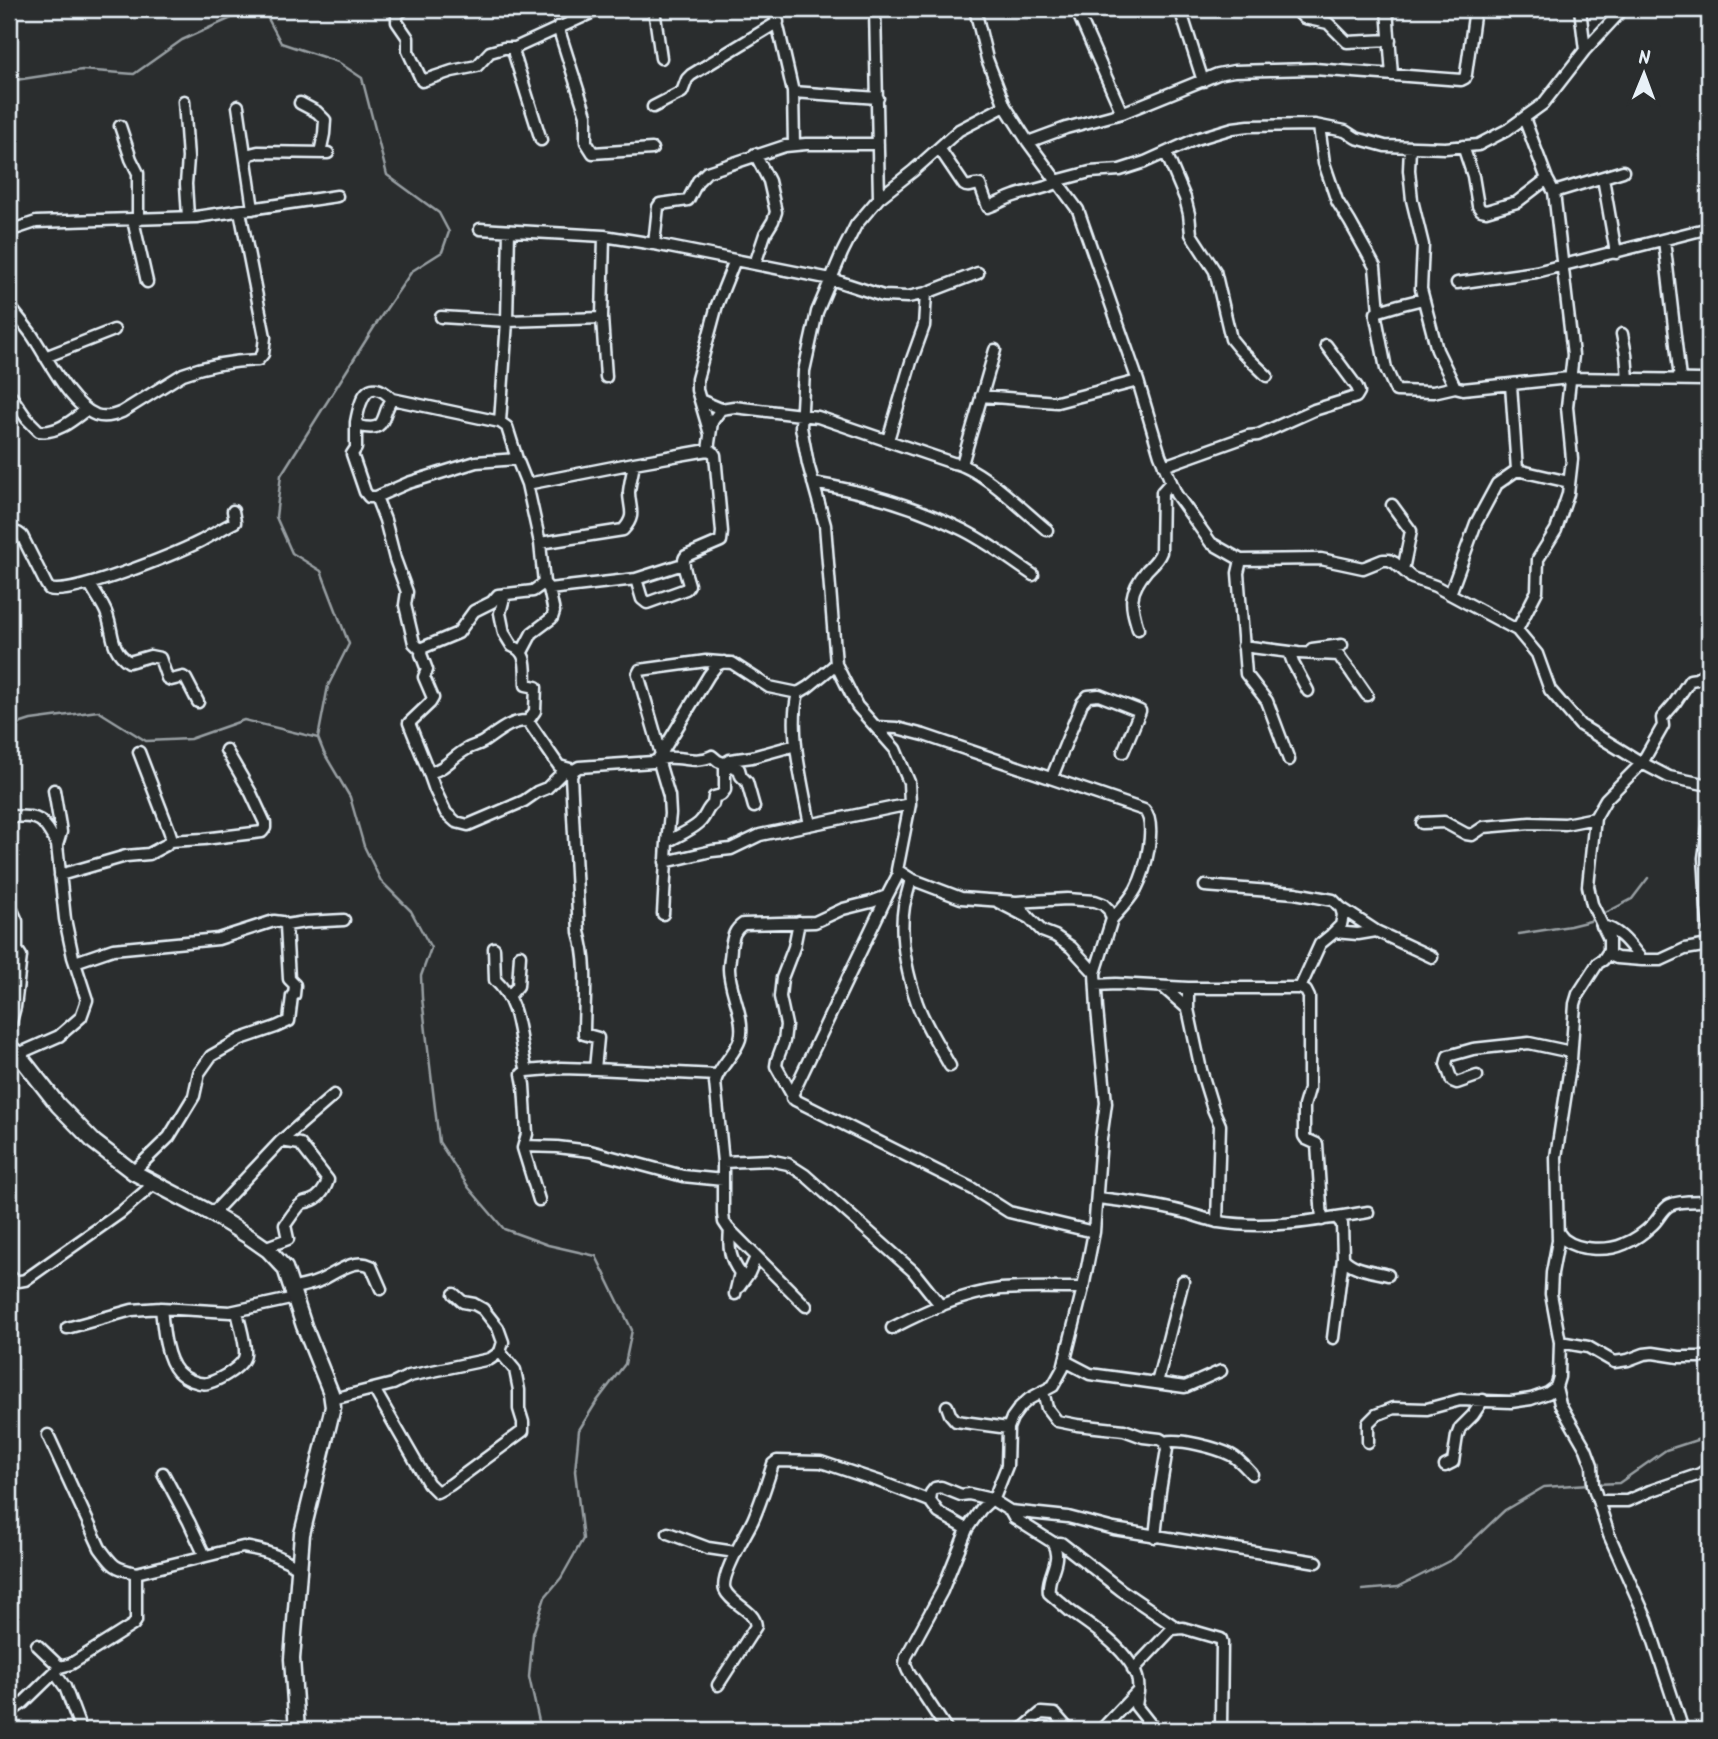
<svg xmlns="http://www.w3.org/2000/svg" width="1718" height="1739" font-family="Kalam,sans-serif">
	<style>
		.lines { fill: none; stroke-linecap: round; stroke-linejoin: round }
		.stream { stroke: #989fa3; stroke-width: 2.5 }
		.street-casing { stroke: #e8f1f8; stroke-width: 15 }
		.secondary-casing { stroke: #e8f1f8; stroke-width: 19 }
		.street { stroke: #2a2d2e; stroke-width: 10 }
		.secondary { stroke: #2a2d2e; stroke-width: 14 }
	</style>
	<rect width="100%" height="100%" fill="#2a2d2e"/>
	<filter id="ink" filterUnits="userSpaceOnUse"><feTurbulence type="fractalNoise" baseFrequency=".0143" numOctaves="2"/><feDisplacementMap in="SourceGraphic" scale="14" xChannelSelector="R" yChannelSelector="G"/><feConvolveMatrix kernelMatrix="1 2 1 2 8 2 1 2 1" color-interpolation-filters="sRGB"/></filter>
	<g filter="url(#ink)">
		<g class="lines">
			<path class="stream" d="M263 9 281 43 338 62 362 78 387 175 439 213 449 232 442 252 412 271 378 321 281 475 276 517 292 553 321 571 349 644 328 686 318 738 324 753 350 797 364 846 381 881 411 911 431 948 421 976 422 998 439 1142 469 1188 504 1229 548 1245 596 1256 632 1330 625 1364 597 1401 579 1430 575 1471 583 1539 561 1578 545 1597 533 1634 529 1677 541 1730
				M9 81 82 70 134 74 182 40 238 15 261 9
				M9 727 31 720 98 711 146 741 190 739 244 720 318 738
				M1519 934 1570 926 1590 921 1632 899 1648 878
				M1596 1484 1619 1483 1666 1450 1709 1436
				M1362 1590 1398 1587 1453 1559 1505 1510 1544 1487 1589 1484"/>
			<defs>
				<path id="street" d="M404 9 397 15V22L408 38V51L422 81 452 71 477 66 490 52 504 48H515
					M654 9 661 58
					M774 9 793 92 794 145
					M875 9 879 198
					M975 9 987 59 1005 106 1028 142 1078 210 1138 381 1160 455 1176 494 1211 543 1241 560 1321 559 1363 568 1383 560H1389L1395 563 1412 578 1435 586 1517 630 1537 654 1550 690 1580 725 1642 763 1669 777 1709 785
					M1076 9 1122 113
					M1180 9 1203 81
					M1295 9 1304 18 1328 23 1347 42 1390 40
					M1387 9 1392 75
					M1580 9 1585 50
					M558 27 586 115V142L593 153 652 149
					M793 92 878 98
					M184 101 188 158 186 184 188 217
					M300 103 317 112 325 120 324 134 320 153
					M238 106 253 209
					M653 107 682 92 687 79 691 75 778 22
					M120 126 131 159 138 173V220
					M1319 126 1324 163 1337 201 1350 222 1375 267 1379 311 1376 313V317L1386 369 1396 391 1433 392 1455 387 1463 389 1569 378 1703 380
					M541 140 514 54 515 48 600 9
					M1028 142 1066 128 1122 113 1218 74 1234 71 1314 69 1461 80 1465 78 1466 74 1475 9
					M1463 146 1473 176 1478 206 1481 210 1486 211 1517 202 1547 179
					M1410 147 1409 170 1412 200 1423 245 1421 289 1437 350 1455 387
					M939 148 964 185C969 189 974 183 980 185L988 207C997 204 1005 199 1014 196 1028 191 1043 189 1057 183
					M1166 153 1185 198 1189 214 1191 234 1215 271 1231 339 1240 350 1267 376
					M247 158 250 154 258 152 328 153
					M1603 178 1616 253
					M1056 181 1090 172 1120 170 1145 162 1196 139 1233 128 1249 126 1315 125 1345 131 1356 138 1385 146 1445 148 1478 145 1507 130 1543 104 1585 50 1623 9
					M1554 192 1623 171
					M133 220 147 282
					M480 229 604 236 654 244 831 279 883 296 908 297 926 293 978 273
					M1707 229 1709 240
					M9 231 36 222 196 217 337 196
					M604 236 602 318 606 377
					M1664 240 1680 379
					M654 244 658 207 660 204 688 200 698 181 707 172 785 146 806 144H878
					M755 264 765 234 773 221 776 212 769 181 755 154
					M1457 283 1536 272 1709 228
					M9 305C16 315 25 325 32 335 47 357 70 405 96 415 105 418 113 416 122 412L183 374C207 365 232 361 258 360L263 354 265 337 240 211
					M1379 311 1399 305 1423 299
					M441 317 507 321 602 318
					M1622 334 1626 354 1628 379
					M45 357 114 330
					M9 393 27 419 39 431C57 434 73 420 86 410
					M981 396 1057 402 1138 381
					M392 399C380 417 388 433 359 426L356 422C360 400 367 374 392 399L500 422 507 427 517 459 527 484 540 543 544 583 549 589 554 612 552 618 532 633 522 652
					M700 400 721 409 734 407 818 417 953 463C979 466 1026 513 1047 530
					M356 422V448L352 454 365 492 369 497H376L408 483 476 462 517 459
					M500 422 507 321 509 231
					M710 434 697 390V379L717 305 735 260
					M888 440 911 362 924 326 926 293
					M708 450 712 422 721 409
					M962 464 995 350
					M1164 466 1248 436 1258 435 1314 410 1356 397 1359 392 1357 387 1326 345
					M1517 470 1569 482
					M813 483C861 491 915 506 959 528 985 540 1009 559 1033 575
					M527 484 634 463 708 450 713 452 715 455 722 532 721 541 686 556C680 563 687 576 689 585L686 589 647 603 642 599 636 579
					M376 497 385 520 395 559 407 592 405 605 414 643 421 650
					M1392 505 1411 531 1403 570
					M9 534 18 533 22 536 46 584 49 589C71 597 177 553 201 541 212 535 223 528 235 522L233 511
					M540 543 623 530C637 515 629 509 629 492 630 482 633 472 634 463
					M1241 560 1238 573 1246 674 1267 701 1289 760
					M90 584C94 592 100 600 104 608 115 627 107 648 129 662L150 656 160 658 167 678 171 680 183 677 186 679 198 702
					M549 589 636 579 683 564
					M505 594 500 613 504 633 512 646C529 652 525 670 526 685L536 687 535 711 528 721C510 720 497 733 483 742 478 745 472 746 467 749 452 757 447 768 429 773L435 790 446 813 456 822 468 825 524 801 537 792 547 788 566 769
					M1450 594 1476 523 1497 484 1517 470 1511 385
					M1138 629C1130 603 1128 593 1147 570 1153 564 1158 560 1161 552L1162 492 1171 482
					M1517 630 1537 591 1538 559 1556 530 1568 494 1572 459 1567 407 1573 355 1554 192 1547 179 1524 118
					M1243 646 1298 653 1339 655C1343 663 1349 668 1353 675 1358 682 1362 688 1367 695
					M1312 649 1342 645
					M1289 652 1293 663 1308 691
					M798 693C788 731 803 786 810 825
					M528 721 559 766 574 770 579 767 653 762C673 751 694 766 712 756L718 761 739 769 741 776 747 782 754 807
					M876 727 897 728 924 735 1144 810C1158 824 1145 872 1136 889 1130 900 1120 910 1112 919
					M139 752 169 830 171 836 169 841
					M661 754 638 674 640 670 706 661 732 663 769 687 798 693 808 687 836 664
					M725 763 730 760 752 757 796 745
					M574 770 571 776 579 932C589 965 584 1000 584 1034L598 1038 595 1069
					M429 773 409 723 430 703 433 698 424 677 427 670 421 654 422 648 458 633 474 611 492 602 498 595 533 591 544 583
					M1052 777 1082 703 1088 696 1099 695 1140 711 1123 752
					M9 816C40 817 41 815 57 845
					M1709 822 1704 858 1705 872 1709 876
					M1422 823 1444 822 1466 834 1472 835 1484 827 1530 823 1565 824 1595 818
					M667 842C677 836 690 831 699 823 706 817 706 809 713 804L714 797 721 795 725 790V763
					M665 862 712 851 731 849 760 835 910 804
					M1705 872 1707 908
					M60 875 126 856 149 854 166 845 169 841 204 839 262 832 265 828V823L251 793 226 750
					M911 879C909 888 906 897 904 906 899 937 907 973 917 1003 925 1025 939 1046 950 1066
					M1205 886 1295 893 1333 900 1341 908 1376 931 1432 957
					M998 902 1029 918
					M1016 902 1029 918 1042 931 1055 936 1071 947 1095 973
					M9 903 17 921V950L21 956 15 1007 9 1029
					M1709 905 1707 908 1709 928
					M663 914 667 842 670 814 669 796 658 759 709 675 717 665 724 662
					M799 922 794 947 782 978 780 997 786 1025 784 1041 777 1060 776 1066 795 1100 973 1189 1009 1212 1094 1232
					M1602 926C1621 930 1631 947 1642 960
					M1334 932 1358 934 1376 931
					M494 948 495 980C522 1005 517 1038 527 1071
					M1607 954 1617 958 1642 960H1661L1685 949 1709 945
					M75 962 113 949 218 939 274 921 282 922 286 925 305 922 344 920
					M1096 985 1116 984 1188 988H1300L1320 944 1331 935 1341 925 1343 915 1341 908
					M1163 987 1188 1009
					M1188 988V1009L1201 1070 1213 1109 1220 1125 1217 1222
					M1300 988 1306 991 1309 997V1089L1304 1106V1136L1306 1139 1317 1144 1322 1220
					M509 996 518 986 520 955
					M9 1061 18 1054 59 1036 81 1017 87 1000 73 957 65 919 57 845 61 832 54 790
					M1477 1076 1457 1083 1452 1081 1446 1064 1448 1056 1473 1049 1529 1043 1571 1052
					M792 1098 793 1093 887 896
					M524 1146 557 1147 590 1151 683 1176 723 1180
					M723 1162 769 1160 788 1164 805 1175 913 1271 941 1306
					M133 1172 169 1137 194 1096 199 1073 211 1056 241 1039 276 1027 289 1021 292 996 294 995 295 985 289 979 286 925
					M1098 1198C1126 1201 1155 1205 1183 1212 1195 1215 1207 1220 1219 1222 1269 1230 1319 1220 1368 1212
					M539 1200 523 1148 527 1134 524 1085 522 1074 527 1071 561 1068 595 1069 717 1075
					M212 1214 281 1141 334 1095
					M730 1230C728 1248 730 1259 740 1273L735 1294
					M1558 1232C1559 1233 1563 1239 1565 1240 1579 1251 1609 1251 1624 1244 1634 1240 1645 1232 1652 1225 1659 1219 1662 1209 1670 1205 1681 1200 1698 1202 1709 1201
					M264 1248 288 1239 285 1225C289 1219 294 1212 299 1206 305 1201 303 1203 310 1201 320 1198 325 1190 328 1180L300 1144 281 1141
					M1343 1258C1353 1270 1374 1271 1388 1275
					M9 1275C14 1281 17 1282 25 1280L120 1213 155 1183
					M739 1287 749 1273 756 1257
					M292 1289C301 1286 311 1285 319 1281 335 1274 354 1257 371 1266L381 1289
					M806 1306 728 1228 724 1222 723 1214V1162L715 1082C719 1066 735 1055 740 1039 746 1019 729 990 729 969 729 962 731 954 731 947 733 937 734 930 743 924L815 922 843 909 871 902 887 896 899 873
					M161 1308C163 1327 165 1358 178 1372 185 1379 199 1385 208 1383 219 1380 245 1366 245 1354 246 1342 239 1323 237 1311
					M67 1328 132 1310 161 1308 230 1312 295 1298
					M892 1328C925 1311 962 1294 1001 1289 1028 1287 1056 1288 1083 1288
					M1333 1338 1343 1258 1342 1224 1336 1217
					M1560 1342 1588 1347 1614 1362 1628 1360 1644 1354 1653 1353 1679 1357H1709
					M1065 1361 1090 1374 1185 1387 1221 1371
					M1157 1383 1183 1281
					M1556 1387 1560 1404 1586 1449 1592 1465 1593 1485 1609 1535 1647 1620 1683 1730
					M374 1389 428 1483 437 1492 450 1485 523 1431V1422L519 1409V1390L515 1370 500 1352
					M1043 1391 1047 1408 1057 1421 1077 1425 1124 1430 1143 1437 1160 1439 1165 1442C1179 1438 1217 1448 1231 1455 1239 1459 1246 1468 1252 1474
					M333 1399 393 1384 409 1376 490 1359 500 1352 503 1342 498 1328 483 1309 474 1304 463 1302 454 1294
					M947 1406 950 1414 956 1421 1008 1428
					M48 1435 100 1548C113 1566 114 1568 136 1573L243 1547C265 1550 283 1557 300 1569
					M1368 1442V1423L1376 1415 1394 1408 1427 1409 1460 1400 1511 1402 1531 1399 1548 1393 1556 1387 1559 1377 1560 1342 1551 1294 1552 1273 1558 1241 1556 1157 1571 1060 1575 1004 1578 994 1598 963 1603 960 1609 951V939L1592 904 1588 886 1595 818 1606 799 1642 763 1663 726 1662 718 1674 704 1690 680 1697 679 1709 669
					M1445 1466 1453 1462 1457 1436 1460 1428 1473 1415 1483 1400
					M163 1473 189 1522 205 1556
					M930 1501 931 1493 935 1488 941 1487 961 1495 969 1494 991 1499 1010 1511 1068 1517 1114 1529 1317 1562
					M1598 1501H1627L1650 1491 1700 1474 1709 1468
					M1010 1511 1014 1518 1052 1542C1064 1561 1046 1574 1049 1593 1056 1599 1063 1605 1070 1611 1092 1626 1143 1659 1138 1691L1101 1730
					M668 1533 708 1548 735 1552
					M1155 1537 1160 1491 1167 1449 1165 1442
					M1054 1546 1058 1543H1061L1121 1590 1177 1628
					M37 1645 60 1667
					M1133 1670 1172 1629 1183 1628 1221 1639 1222 1643 1221 1726 1211 1730
					M55 1673 65 1687 81 1730
					M718 1685 756 1626C755 1610 731 1604 725 1590 719 1577 747 1533 753 1520 761 1502 767 1482 773 1464L777 1461 821 1462 878 1481 930 1501 939 1513 967 1529
					M1138 1692 1136 1706 1155 1730
					M9 1713 23 1703 60 1667 71 1664 133 1625 136 1621V1573
					M245 1730 272 1725 296 1727
					M947 1730 908 1671 905 1664 906 1657 942 1591 967 1529 981 1509 995 1496 1007 1466 1008 1428 1012 1418 1020 1407 1029 1399 1053 1386 1063 1368 1083 1288 1094 1232 1101 1139 1106 1103 1097 1009 1095 973 1112 919 1109 910 1103 904 1095 901 1067 899 1016 902 961 898 911 879 897 870 910 804 909 782 895 749 857 706 836 664 825 525 808 464 801 427 804 371 817 312 842 253 856 225 879 198 913 171 959 130 1005 106
					M1021 1730 1041 1713 1055 1714 1069 1730"/>
				<path id="secondary" d="M9 1047 18 1054 58 1105 94 1142 133 1172 207 1211 248 1236 268 1250 285 1268 304 1326 331 1393 333 1407 302 1534 292 1659 297 1730"/>
			</defs>
			<use href="#street" class="street-casing"/>
			<use href="#secondary" class="secondary-casing"/>
			<use href="#street" class="street"/>
			<use href="#secondary" class="secondary"/>
		</g>
	</g>
	<rect width="1718" height="1739" fill="none" stroke="#2a2d2e" stroke-width="35"/>
	<rect x="18" y="18" width="1683" height="1704" fill="none" stroke="#e8f1f8" stroke-width="2.5" filter="url(#ink)"/>
	<g transform="translate(1644 74) rotate(1)" stroke="#2a2d2e" stroke-width="5" paint-order="stroke">
	<path d="M0-5L12 26L0 18L-12 26Z" fill="#e8f1f8"/>
	<text y="-10" font-size="19" font-weight="bold" text-anchor="middle" fill="#e8f1f8">N</text>
	</g>
</svg>
